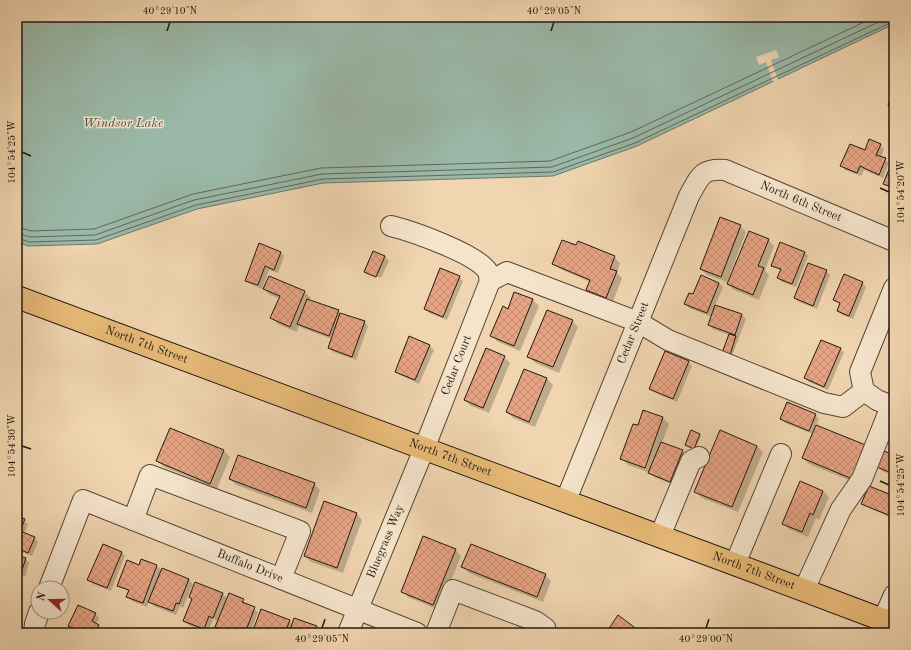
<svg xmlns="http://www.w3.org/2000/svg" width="911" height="650" font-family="'Old Standard TT',serif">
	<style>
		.water { fill: #9ab9a9; stroke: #6a786b }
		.pier { fill: #f0d5b0 }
		.shadow { fill: #0003 }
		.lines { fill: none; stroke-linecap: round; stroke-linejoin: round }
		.shore { stroke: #5e685c; stroke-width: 1 }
		.building { fill: url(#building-cross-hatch); stroke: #21170e }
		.minor-casing { stroke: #554636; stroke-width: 22 }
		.major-casing { stroke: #21170e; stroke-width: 24 }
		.minor { stroke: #f5e4cc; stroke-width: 20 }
		.major { stroke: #e8ba78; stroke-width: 22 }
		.ticks { fill: none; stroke: #21170e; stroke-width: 1.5 }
		.labels { text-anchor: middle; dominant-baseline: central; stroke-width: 3; stroke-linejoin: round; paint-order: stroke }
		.street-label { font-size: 12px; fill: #21170e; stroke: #f5e4cc }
		.water-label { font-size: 13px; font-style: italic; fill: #4b5044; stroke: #f5e4cc }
		.neatline { fill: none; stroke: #21170e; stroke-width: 1.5 }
		.ticks-label { font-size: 10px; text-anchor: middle; fill: #21170e }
	</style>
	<defs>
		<pattern id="building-cross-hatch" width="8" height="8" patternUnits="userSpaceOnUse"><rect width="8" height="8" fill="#e7a484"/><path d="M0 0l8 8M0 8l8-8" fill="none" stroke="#c68c71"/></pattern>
	</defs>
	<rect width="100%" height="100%" fill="#f0d5b0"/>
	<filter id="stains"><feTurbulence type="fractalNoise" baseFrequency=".005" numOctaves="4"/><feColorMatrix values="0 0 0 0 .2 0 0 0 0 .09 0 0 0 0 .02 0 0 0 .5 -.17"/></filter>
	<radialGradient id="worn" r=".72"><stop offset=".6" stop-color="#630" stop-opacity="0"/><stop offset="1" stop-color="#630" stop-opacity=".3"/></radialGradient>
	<path class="water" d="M17 17H894V24L637 146 553 176 323 183 197 209 97 244 28 246 17 242Z"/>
	<path class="pier" d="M776 50 779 57 771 60 778 80 773 82 766 62 759 65 756 57Z"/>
	<path class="shadow" d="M880 145 884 149 881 157 889 163 883 178 864 170 861 176 845 170 842 166 865 151Z
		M894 160V190L884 183Z
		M740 226 746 232 727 282 707 275 701 269Z
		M768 240 774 246 765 270 769 275 759 300 734 290 728 284Z
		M280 252 284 256 278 273 269 270 262 289 250 284 246 280Z
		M373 252 385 257 389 261 381 278 368 273V275L380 281 369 276 365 272Z
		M804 252 808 256 796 287 782 282 778 278 781 271 772 265Z
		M614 257 620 263 617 273 622 278 612 304 593 296 587 290 590 282 560 269 554 263Z
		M826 271 830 275 817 309 799 302 795 298Z
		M459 277 463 281 447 320 429 313 425 309Z
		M719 283 723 287 715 306 742 315 746 319 732 356 725 354 729 335 713 329 709 325 712 317 689 308 686 304 694 296Z
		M862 283 866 287 853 319 842 315 838 311 841 305 834 300Z
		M264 289 305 292 311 298 309 301 364 322 368 326 356 360 333 352 329 348 332 339 302 328 299 325 297 332 278 324 272 318 280 299 270 295Z
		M515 293 533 300 539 306 520 351 498 342 492 336 508 310Z
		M572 321 578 327 559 373 535 363 529 357Z
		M430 346 434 350 419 384 400 375 396 371Z
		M840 349 844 352 828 390 809 382 805 378Z
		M504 357 510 363 489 413 471 406 465 400Z
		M688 362 692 366 677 402 654 392 650 388Z
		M547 379 553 385 535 427 513 418 507 412Z
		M644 411 663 418 669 424 662 443 682 451 686 455 674 485 654 477 650 473 628 465 622 459Z
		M815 415 819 419 816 426 861 485 809 464 803 458 813 434 785 423 781 419Z
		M171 429 224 451 230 457 217 489 164 467 158 461Z
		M700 435 701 436 695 450 686 445Z
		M757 446 763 452 738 512 702 498 696 492Z
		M894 456V476L882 471 878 467Z
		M230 479 314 484 320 490 312 513 236 485Z
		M800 482 823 491 829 497 819 520 816 518 808 537 789 529 783 523Z
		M894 497V519L867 507 863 504Z
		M356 513 362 520 343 573 311 562 305 556Z
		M17 517 28 524 24 534 34 538 38 542 32 556 17 550Z
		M455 550 461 556 439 610 408 597 402 591Z
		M122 553 125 556 111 591 93 584 89 580Z
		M17 556 26 559 29 563 25 577 17 574Z
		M139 566H157L162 571 163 569 189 580 193 584 183 608 180 606 176 615 154 606 149 601 147 607 132 601 128 597 129 592 119 585Z
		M463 567 545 575 551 581 543 602 469 573Z
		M222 594 228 599 243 600 246 605 258 612 250 633H227L220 630 216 626 219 621 213 619 208 632 188 625 184 621 193 600 190 597Z
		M95 614 99 618 96 624 103 630 101 633H77L69 626Z
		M618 617 634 628 637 633H608Z
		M289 621 293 625 317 627 321 630 320 633H253Z"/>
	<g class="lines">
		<path class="shore" d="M17 227 31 231 94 229 193 194 321 168 550 161 631 132 875 17
			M17 233 30 237 95 235 194 200 322 174 552 167 633 138 889 17
			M17 238 29 242 96 240 196 205 323 179 553 172 635 143 894 21"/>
	</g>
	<path class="building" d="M894 91V108L888 105Z
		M869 139 881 144 876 155 886 158 879 175 860 166 857 173 840 166 850 144 865 150Z
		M894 157V188L883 184Z
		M720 217 741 225 721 277 700 269Z
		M749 231 769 239 758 266 764 268 753 295 727 284Z
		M562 240 576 245 578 241 615 256 610 269 617 271 606 298 586 290 590 280 552 264Z
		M780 242 805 252 792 284 777 278 781 269 771 266Z
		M259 243 281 252 274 270 265 266 258 285 245 281Z
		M373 251 385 256 376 277 364 272Z
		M808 263 827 270 813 306 794 298Z
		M440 268 460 276 443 317 424 309Z
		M844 274 863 282 849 316 837 311 840 303 833 300Z
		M701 275 719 283 707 313 684 304 689 293 693 294Z
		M269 276 305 291 290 327 270 318 280 296 263 289Z
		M514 292 533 299 514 346 490 336 503 306 508 309Z
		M307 299 339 310 329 336 297 324Z
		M715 305 742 314 735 335 708 325Z
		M547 310 573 320 553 367 527 357Z
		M340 313 365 321 352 357 328 348Z
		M729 334 736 336 730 355 722 353Z
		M409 336 430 345 415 380 395 372Z
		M821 340 841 348 824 387 804 378Z
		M486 348 505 356 483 408 464 400Z
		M665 351 689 361 673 399 649 389Z
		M524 369 547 378 529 422 506 412Z
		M787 402 816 414 809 431 780 419Z
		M643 410 663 417 645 468 620 459 633 424 638 425Z
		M816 425 868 446 855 480 802 458Z
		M170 428 224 450 210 484 156 461Z
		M691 430 700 434 694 449 685 445Z
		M720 430 757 446 732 507 694 492Z
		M661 442 683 450 670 482 648 473Z
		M884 451 894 455V474L877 467Z
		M238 455 315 483 306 508 229 479Z
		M800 481 823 491 813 515 810 513 802 532 782 524Z
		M869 486 894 496V508L891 516 861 504Z
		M324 501 357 513 337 568 304 556Z
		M17 516 25 519 20 531 35 537 28 553 17 548Z
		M423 536 456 549 433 605 401 592Z
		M103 544 122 552 107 588 87 580Z
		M471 544 546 574 537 597 461 567Z
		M17 555 26 558 21 573 17 572Z
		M141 559 157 565 143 603 126 597 129 590 117 586 127 560 139 565Z
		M162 568 189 579 179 604 176 603 173 611 148 602Z
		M195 582 223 593 213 618 209 616 204 629 183 621 192 599 189 597Z
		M229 593 244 599 242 602 255 607 245 633H231L215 627Z
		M78 605 96 613 92 621 99 625 95 633H76L78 630 68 626Z
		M261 609 290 620 285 633H252Z
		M618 615 634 627 630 633H606Z
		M294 618 317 626 315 633H289Z"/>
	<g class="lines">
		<defs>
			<g id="minor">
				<path d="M391 226C411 231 478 254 488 272 489 274 489 278 490 281"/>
				<path d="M490 281 507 272 638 322 668 340 824 403 843 407 864 391"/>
				<path d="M894 288 860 372 864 391 877 400 894 407"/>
				<path id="s1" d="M566 500 689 196C700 177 701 168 725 170L894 241"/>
				<path d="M133 520 150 475 300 531 281 579"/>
				<path d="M660 536 691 461 699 457"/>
				<path d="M735 564 781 454"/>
				<path id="s2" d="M49 588 83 500 417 633"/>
				<path d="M804 590 841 509 862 479 891 406"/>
				<path d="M883 620 894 595"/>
				<path d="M34 633 35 624 39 612"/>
				<path id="s3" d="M348 633 424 449 490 281"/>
				<path d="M436 633 453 590 535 621 545 628 544 633"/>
			</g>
			<g id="major">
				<path id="s4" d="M17 297C306 405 595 511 883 620H894"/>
			</g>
		</defs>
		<use href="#minor" class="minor-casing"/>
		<use href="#major" class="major-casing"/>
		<use href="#minor" class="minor"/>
		<use href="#major" class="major"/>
	</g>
	<path class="ticks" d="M167 31 170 22M551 31 554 22M22 152 31 156M880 188 889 192M22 446 31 449M880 481 889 485M322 628 325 619M706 628 709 619"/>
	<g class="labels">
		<g class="street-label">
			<text stroke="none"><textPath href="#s1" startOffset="459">North 6th Street</textPath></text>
			<text stroke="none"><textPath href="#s1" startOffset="180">Cedar Street</textPath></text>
			<text stroke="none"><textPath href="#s4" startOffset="138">North 7th Street</textPath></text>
			<text stroke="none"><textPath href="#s3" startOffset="289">Cedar Court</textPath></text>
			<text stroke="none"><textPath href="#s4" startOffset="462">North 7th Street</textPath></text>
			<text stroke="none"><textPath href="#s3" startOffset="99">Bluegrass Way</textPath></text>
			<text stroke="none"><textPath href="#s2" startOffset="274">Buffalo Drive</textPath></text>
			<text stroke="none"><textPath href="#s4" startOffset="786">North 7th Street</textPath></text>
		</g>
		<g class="water-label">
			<text x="123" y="123">Windsor Lake</text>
		</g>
	</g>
	<rect width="911" height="650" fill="none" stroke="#f0d5b0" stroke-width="44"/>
	<g transform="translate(50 600) rotate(291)"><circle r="19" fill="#f5e4cc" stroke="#a09280"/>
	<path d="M0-3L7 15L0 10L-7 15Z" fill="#8f2418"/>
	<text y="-6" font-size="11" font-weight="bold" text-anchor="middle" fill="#21170e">N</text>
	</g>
	<rect x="22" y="22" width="867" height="606" class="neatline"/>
	<g class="ticks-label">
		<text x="170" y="14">40°29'10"N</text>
		<text x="554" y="14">40°29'05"N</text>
		<text transform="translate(11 152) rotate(-90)" y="4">104°54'25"W</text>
		<text transform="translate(900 192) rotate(-90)" y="4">104°54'20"W</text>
		<text transform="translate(11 446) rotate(-90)" y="4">104°54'30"W</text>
		<text transform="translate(900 485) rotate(-90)" y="4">104°54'25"W</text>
		<text x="322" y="642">40°29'05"N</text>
		<text x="706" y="642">40°29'00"N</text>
	</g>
	<rect width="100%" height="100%" filter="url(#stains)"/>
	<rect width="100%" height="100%" fill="url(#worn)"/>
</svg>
